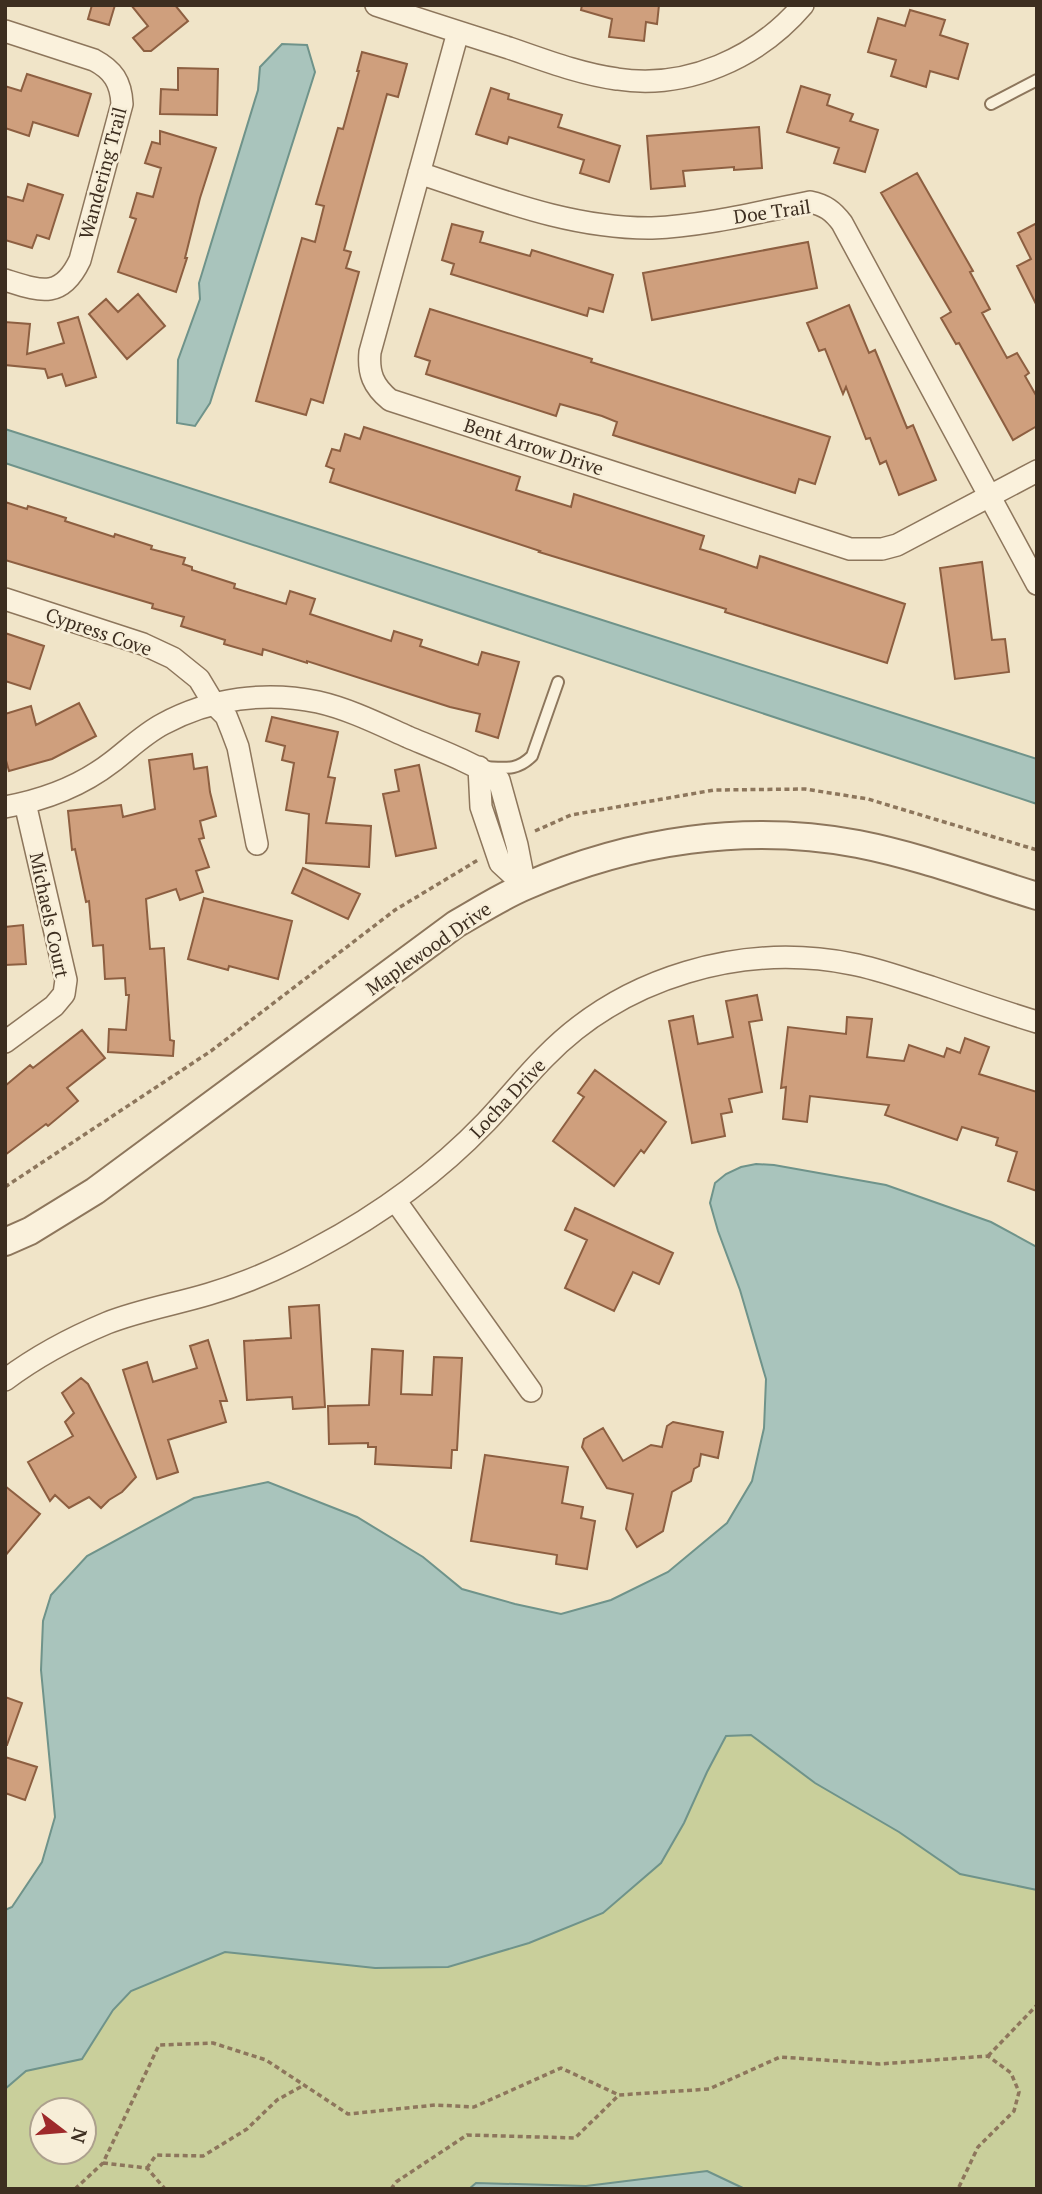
<svg xmlns="http://www.w3.org/2000/svg" width="1042" height="2194" font-family="'PT Serif',serif">
	<style>
		.green { fill: #c9cf9b; fill-rule: evenodd }
		.water { fill: #a9c4bc; stroke: #6f938a; stroke-width: 2 }
		.building { fill: #cf9f7d; stroke: #8d5f41; stroke-width: 2 }
		.lines { fill: none; stroke-linecap: round; stroke-linejoin: round }
		.service-casing { stroke: #8d765c; stroke-width: 14 }
		.minor-casing { stroke: #8d765c; stroke-width: 24 }
		.tertiary-casing { stroke: #8d765c; stroke-width: 30 }
		.path { stroke: #8d765c; stroke-width: 3.5; stroke-dasharray: 5 3.5; stroke-linecap: butt }
		.service { stroke: #faf1dc; stroke-width: 10 }
		.minor { stroke: #faf1dc; stroke-width: 21 }
		.tertiary { stroke: #faf1dc; stroke-width: 26 }
		.labels { text-anchor: middle; dominant-baseline: central; stroke-width: 5; stroke-linejoin: round; paint-order: stroke }
		.street-label { font-size: 19px; fill: #3d2e20; stroke: #f7eed8 }
	</style>
	<rect width="100%" height="100%" fill="#f0e4c8"/>
	<path class="green" d="M751 1735 815 1783 899 1832 960 1874 1037 1890V2189H745L707 2171 586 2186 476 2183 469 2189H5V2089L26 2071 82 2059 113 2010 131 1991 225 1952 375 1968 448 1967 661 1863 684 1823 707 1772 726 1736ZM42 2110H84V2152H42Z"/>
	<path class="water" d="M282 44 307 45 315 72 210 403 195 426 177 423 178 360 200 299 199 283 258 90 260 67Z
		M5 429 1037 759V804L5 463Z
		M756 1164 774 1165 886 1185 991 1222 1037 1247V1890L960 1874 899 1832 815 1783 751 1735 726 1736 707 1772 684 1823 661 1863 603 1913 529 1943 448 1967 375 1968 225 1952 131 1991 113 2010 82 2059 26 2071 5 2089V1910L12 1907 42 1862 55 1817 41 1670 43 1621 51 1595 87 1556 194 1498 268 1482 357 1517 423 1557 462 1589 515 1604 561 1614 611 1600 668 1572 727 1523 752 1481 764 1428 766 1379 740 1290 718 1231 710 1203 715 1183 726 1174 741 1167Z
		M707 2171 745 2189H469L476 2183 586 2186Z"/>
	<path class="building" d="M92 5H115L109 25 88 19Z
		M131 5H175L188 21 151 51H144L133 38 148 26Z
		M582 5H659L657 24 646 22 644 41 609 37 612 19 581 10Z
		M910 10 945 20 940 35 968 44 958 79 930 71 926 87 891 76 896 60 868 52 878 18 905 26Z
		M362 52 407 64 398 97 387 94 344 250 351 252 346 268 359 272 323 403 311 399 306 415 256 401 302 238 315 242 324 206 316 204 338 128 343 129 359 71H357Z
		M178 68 218 69 217 115 160 114 161 89 178 90Z
		M27 74 91 94 78 136 33 122 29 136 5 128V86L21 91Z
		M801 86 830 95 827 105 853 114 850 121 878 130 865 172 834 163 839 148 787 132Z
		M491 88 509 94 508 99 562 115 558 127 620 146 609 182 580 173 584 160 509 137 507 144 476 134Z
		M759 127 762 168 734 170V167L683 171 685 186 651 189 647 136Z
		M160 131 216 148 200 198 185 258H187L176 292 118 272 136 219 130 217 137 193 153 197 161 168 145 163 152 142 160 144Z
		M917 173 973 271 970 272 990 309 982 313 1007 358 1017 353 1029 373 1025 376 1037 397V426L1013 440 959 343 956 344 941 318 951 312 881 193Z
		M28 184 63 195 49 239 37 235 32 248 5 240V196L23 201Z
		M1037 223V306L1017 266 1031 259 1018 233Z
		M452 224 483 232 480 242 530 256 532 250 613 275 603 312 589 308 587 316 451 274 454 264 442 260Z
		M808 242 817 288 652 320 643 273Z
		M138 294 165 326 127 359 89 314 106 299 118 312Z
		M849 305 869 353 875 350 907 428 913 425 936 480 899 495 886 461 880 464 870 438 866 439 846 387 843 394 825 349 819 351 807 323Z
		M430 309 592 359 591 362 830 437 815 484 799 479 795 493 613 435 617 422 602 416 560 404 556 416 426 374 430 361 415 356Z
		M78 317 96 377 66 386 62 374 48 378 45 369 5 365V322L30 324 27 354 64 343 58 323Z
		M364 427 520 477 516 490 555 502 571 507 574 494 704 536 700 549 716 554 757 568 760 556 905 604 887 663 725 612 726 609 539 552 540 551 330 482 334 469 326 466 332 449 340 451 345 434 360 439Z
		M5 502 27 509 28 506 66 518 65 521 114 537 115 534 152 546 151 549 185 558 183 564 192 567V570L235 584 234 588 286 604 290 591 315 599 310 614 391 641 394 631 422 640 420 646 478 665 482 652 519 662 498 738 476 731 480 714 450 707 307 661V663L263 649 262 655 224 644 225 640 181 626 184 617 152 608 153 604 5 560Z
		M982 562 992 640 1005 639 1009 672 955 679 940 568Z
		M5 633 44 646 30 689 5 681Z
		M79 703 96 736 52 759 9 771 5 757V714L31 706 36 725Z
		M272 717 338 732 328 777 335 778 326 823 371 826 369 867 306 863 309 814 286 810 294 763 282 760 285 746 266 741Z
		M192 754 194 769 207 767 210 792 216 816 200 821 204 838 199 839 209 867 196 871 203 892 180 900 176 889 146 899 150 949 164 948 170 1040 174 1041 173 1056 108 1052 109 1029 126 1030 129 995H126L125 978 105 979 103 945 93 946 89 901 86 902 75 849 72 850 68 811 121 805 123 817 155 809 149 760Z
		M419 765 436 848 396 856 383 794 399 791 395 770Z
		M303 868 360 894 348 919 292 893Z
		M204 898 292 921 278 979 229 966 228 970 188 959Z
		M23 925 26 964 5 965V927Z
		M757 995 762 1020 749 1022 762 1092 729 1099 732 1112 721 1114 725 1136 692 1143 669 1021 693 1016 698 1044 733 1037 726 1001Z
		M847 1017 872 1019 867 1057 904 1061 909 1045 944 1057 947 1048 960 1053 965 1038 989 1047 979 1074 1037 1092V1191L1008 1181 1017 1152 996 1145 998 1138 962 1127 957 1140 885 1115 889 1105 810 1096 807 1122 783 1119 786 1087 781 1088 788 1027 846 1034Z
		M82 1030 105 1058 67 1088 78 1101 48 1126 46 1124 5 1155V1086L30 1065 33 1068Z
		M595 1070 666 1122 644 1153 641 1150 614 1186 553 1141 584 1097 578 1093Z
		M575 1208 673 1253 659 1284 633 1272 614 1311 565 1288 587 1240 565 1230Z
		M319 1305 325 1407 293 1409 292 1397 247 1400 244 1341 291 1338 289 1307Z
		M208 1340 227 1401H220L226 1422 168 1440 178 1472 157 1479 123 1370 147 1362 153 1382 197 1368 190 1346Z
		M372 1349 403 1351 401 1394 432 1395 434 1357 462 1358 457 1450H452L451 1468 375 1464 376 1447H368V1443L329 1444 328 1406 369 1405Z
		M81 1378 88 1384 136 1477 122 1492 109 1500 101 1508 89 1497 69 1508 55 1495 50 1501 28 1462 73 1436 65 1422 74 1413 62 1393Z
		M673 1422 723 1432 718 1458 701 1454 699 1466 694 1469 691 1481 672 1492 663 1531 637 1547 626 1529 633 1494 607 1488 582 1447 584 1439 603 1428 623 1461 651 1445 662 1447 667 1426Z
		M485 1455 568 1467 562 1503 583 1507 581 1518 595 1521 587 1569 556 1564 557 1555 471 1541Z
		M5 1486 40 1514 5 1556Z
		M5 1697 22 1703 7 1745H5Z
		M5 1757 37 1767 25 1800 5 1793Z"/>
	<g class="lines">
		<defs>
			<path id="service" d="M991 104 1037 80
				M485 767C505 768 517 771 532 756L558 682"/>
			<path id="minor" d="M376 5C421 20 465 34 509 48 544 60 580 74 617 79 686 90 758 58 803 5
				M5 31 94 60C113 70 121 82 122 104L80 260C61 300 40 291 5 280
				M458 32 370 352C368 373 373 386 390 400L850 549H882L897 545 1037 471
				M419 173C495 198 571 229 652 228 705 226 758 212 810 202 825 205 833 211 842 223L1037 584
				M5 599 143 644 173 658 199 679 214 704 226 716 232 731 238 747 257 844
				M479 767 481 807 500 863 525 886
				M5 807C44 800 81 786 112 762 129 749 144 734 163 724 211 698 266 691 318 702 349 709 379 724 408 737 439 750 471 762 499 780L517 845 525 886
				M5 1042 54 1006 64 994 66 980 25 803
				M395 1200 531 1391
				M5 1380C37 1356 71 1338 107 1323 140 1310 176 1304 209 1294 246 1283 283 1267 317 1248 379 1215 437 1173 486 1122 506 1101 524 1078 545 1057 623 977 742 942 852 964 879 969 905 979 931 987 966 999 1001 1011 1037 1022"/>
			<path id="tertiary" d="M5 1242 30 1231 95 1191 456 924C479 911 502 896 526 886 631 840 746 823 858 844 919 856 978 878 1037 896"/>
		</defs>
		<use href="#service" class="service-casing"/>
		<use href="#minor" class="minor-casing"/>
		<use href="#tertiary" class="tertiary-casing"/>
		<path class="path" d="M535 831 571 815 714 790 805 789 868 799 1037 850
			M5 1187 211 1051 395 910 478 860
			M988 2056 1037 2005
			M103 2163 147 2168 165 2189
			M147 2168 156 2155 203 2156 247 2129 277 2100 304 2085
			M75 2189 103 2163 159 2045 213 2043 266 2060 348 2114 435 2105 474 2107 561 2068 619 2095
			M391 2189 396 2182 467 2135 575 2138 619 2095 709 2089 780 2057 880 2064 988 2056 1011 2073 1019 2092 1014 2111 978 2147 958 2189"/>
		<use href="#service" class="service"/>
		<use href="#minor" class="minor"/>
		<use href="#tertiary" class="tertiary"/>
	</g>
	<g class="labels">
		<g class="street-label">
			<text transform="translate(102 173) rotate(-75)">Wandering Trail</text>
			<text transform="translate(772 211) rotate(-8)">Doe Trail</text>
			<text transform="translate(534 446) rotate(18)">Bent Arrow Drive</text>
			<text transform="translate(99 631) rotate(19)">Cypress Cove</text>
			<text transform="translate(50 915) rotate(78)">Michaels Court</text>
			<text transform="translate(428 948) rotate(-35)">Maplewood Drive</text>
			<text transform="translate(507 1098) rotate(-47)">Locha Drive</text>
		</g>
	</g>
	<rect width="1042" height="2194" fill="none" stroke="#3d2e20" stroke-width="14"/>
	<g transform="translate(63 2131) rotate(106)"><circle r="33" fill="#f7eed8" stroke="#ada18e" stroke-width="2"/>
	<path d="M0-5L12 26L0 18L-12 26Z" fill="#9e2a2b"/>
	<text y="-10" font-size="19" font-weight="bold" text-anchor="middle" fill="#3d2e20">N</text>
	</g>
</svg>
